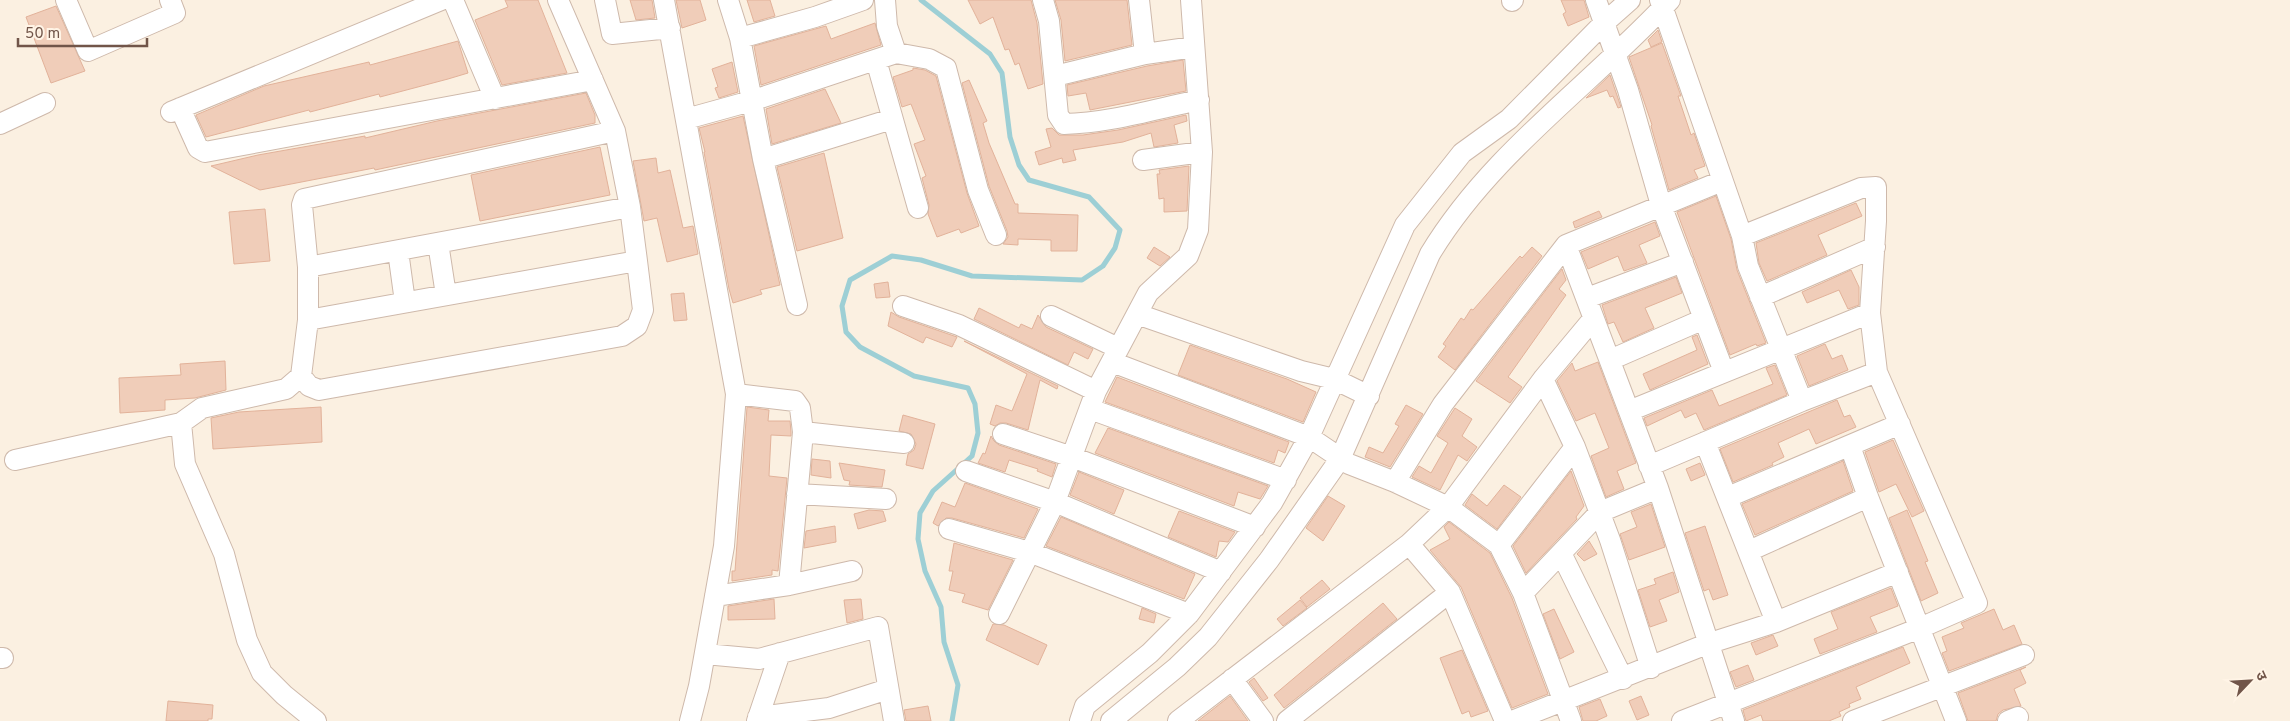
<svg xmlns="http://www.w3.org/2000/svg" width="2290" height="721" font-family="Overpass,'Noto Sans Devanagari',sans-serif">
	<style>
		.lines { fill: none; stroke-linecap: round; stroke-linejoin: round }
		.stream { stroke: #9dcfd5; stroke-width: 5 }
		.building { fill: #f0cdb9; stroke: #e2b29a }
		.minor-casing { stroke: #ceb9ab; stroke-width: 22 }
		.minor { stroke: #fff; stroke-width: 20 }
	</style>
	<rect width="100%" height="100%" fill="#fbf0e1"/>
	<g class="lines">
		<path class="stream" d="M921 0 990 54 1002 73 1010 137 1019 165 1029 180 1089 197 1120 230 1115 248 1103 266 1082 280 972 276 921 260 892 256 850 280 842 306 846 332 860 347 914 376 968 388 975 404 978 433 972 456 933 491 920 513 918 539 925 571 941 607 944 642 958 685 952 721"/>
	</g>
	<path class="building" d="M505 0H538L567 73 502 85 475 20 508 7Z
		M630 0H652L655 18 636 20Z
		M676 0H700L706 20 682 28Z
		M747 0H770L775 16 754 22Z
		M968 0H1031L1037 23 1043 84 1028 89 1019 63 1015 65 1009 49 1005 50 993 17 980 24Z
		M1055 0H1127L1132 45 1065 61 1061 20Z
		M1561 0H1584L1589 17 1568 26 1563 14 1566 12Z
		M56 6 85 71 51 83 26 17Z
		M875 23 881 45 761 85 754 46 826 26 831 39Z
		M1658 30 1662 42 1651 47 1648 40Z
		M458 41 468 73 448 79 380 97 379 94 310 112 309 110 206 137 196 115 264 86 369 62 370 65Z
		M1662 43 1681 96H1678L1691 135 1694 133 1705 166 1694 170 1698 178 1669 190 1651 126 1652 125 1629 57Z
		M1183 60 1186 91 1090 110 1086 93 1068 96 1067 85 1147 66Z
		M732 62 738 92 719 98 715 88 718 87 712 69Z
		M913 68 925 70 936 76 967 193 979 226 961 233 959 229 937 237 928 214 929 205 922 178 926 176 914 144 925 140 911 104 902 107 893 77 913 70Z
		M1610 75 1621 107 1618 108 1613 96 1610 97 1607 90 1586 98Z
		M969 80 987 121 983 123 989 143 1015 204H1018V213L1078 215 1077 251H1051V240L1018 239V245L1003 244 1008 237 1007 231 989 186 962 83Z
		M825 89 841 123 772 144 766 109Z
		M586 93 595 115V123L375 170 374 168 260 190 211 166 258 155 365 136V138L437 121Z
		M1186 115 1187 121 1174 125 1178 143 1154 147 1151 133 1123 142 1073 150 1076 160 1063 163 1062 158 1039 165 1035 152 1051 147 1046 129 1052 128 1059 135H1083L1118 130Z
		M743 116 780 285 760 290 762 294 733 303 729 289 704 152H705L699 128Z
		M600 147 610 195 480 221 471 175Z
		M824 153 843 238 797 251 777 167Z
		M656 158 658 173 670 170 683 228 693 226 698 254 667 262 657 218 644 221 633 161Z
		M1189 166 1187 211 1164 212V198L1159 199 1157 174H1160L1159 170Z
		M1716 196 1731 239 1737 270 1766 343 1757 346 1756 344 1730 355 1677 212Z
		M1856 203 1862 216 1818 235 1827 255 1767 281 1759 263 1756 243Z
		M265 209 270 261 234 264 229 212Z
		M1599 211 1602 217 1575 228 1573 222Z
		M1655 222 1660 236 1639 245 1647 263 1624 271 1618 256 1588 269 1581 252Z
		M1154 247 1170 257 1160 266 1147 258Z
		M1532 247 1542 256 1455 370 1438 357 1446 346 1443 344 1461 318 1464 320 1471 309 1473 310 1520 256 1522 258Z
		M1562 269 1566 280 1559 289 1566 295 1508 377 1522 387 1510 403 1476 381Z
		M1851 270 1859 287V305L1848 309 1839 290 1807 303 1802 292Z
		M1676 277 1682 293 1645 308 1654 328 1623 342 1614 322 1608 324 1602 305Z
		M888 282 890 297 876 298 874 284Z
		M684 293 687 320 674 321 671 294Z
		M979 308 1019 328 1021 324 1032 329 1038 315 1046 327 1093 349 1088 359 1074 352 1068 365 974 319Z
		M891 312 899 317 957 337 952 347 926 337 923 343 888 326Z
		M1697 335 1708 364 1650 390 1643 374 1697 350 1692 337Z
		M964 341 1058 386 1057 389 1040 380 1028 430 1006 423H1000L995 426 990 424 996 405 1012 411 1027 374Z
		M1825 344 1832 359 1842 355 1848 370 1809 386 1797 356Z
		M1190 345 1287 379 1316 392 1303 422 1178 375Z
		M225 361 226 390 195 398 165 400V410L120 413 119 378 181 375 180 364Z
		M1598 362 1636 463 1617 471 1624 489 1606 497 1591 456 1609 448 1595 413 1576 421 1557 381 1572 363 1575 371Z
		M1775 365 1787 395 1704 430 1696 413 1685 418 1681 410 1647 426 1644 418 1712 390 1719 406 1773 384 1766 368Z
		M1117 377 1289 442 1285 453 1278 450 1274 463 1105 402Z
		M1837 400 1844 417 1850 415 1856 427 1816 444 1809 429 1778 443 1784 457 1772 463 1773 465 1733 482 1720 449Z
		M1406 405 1423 414 1390 467 1365 457 1369 447 1383 453 1399 426 1395 424Z
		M321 407 322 442 213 449 211 418 239 412Z
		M747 407 769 410 768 421H790L791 432V436L771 435 769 476 787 478 778 571 772 570V575L732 581V571H735Z
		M1455 408 1472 419 1462 436 1477 447 1467 461 1458 455 1440 490 1412 477 1419 466 1431 473 1448 443 1437 436Z
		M903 415 935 424 923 469 906 465 908 454 914 450 916 444 911 434 899 431Z
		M1108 428 1268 486 1260 499 1238 492 1234 506 1095 453Z
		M991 436 994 441 999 445 1056 464 1052 477 1037 471 1038 469 1009 460 1005 472 978 463 983 453 985 454Z
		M1893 440 1924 511 1912 517 1896 484 1879 492 1865 452Z
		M812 459 830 461 831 478 811 475Z
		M1843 461 1853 491 1755 535 1742 504Z
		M839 463 885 470 882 487 849 485 850 481 844 480Z
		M1700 463 1705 475 1691 481 1686 469Z
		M1571 471 1584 506 1576 517 1577 519 1526 573 1513 546Z
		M1079 472 1124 490 1114 514 1070 495Z
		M965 483 1038 509 1024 538 952 518H946L938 526 933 523 942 502 955 507Z
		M1504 485 1521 497 1497 529 1465 505 1472 494 1487 506Z
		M1328 496 1345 506 1323 541 1306 528Z
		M1651 504 1665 547 1629 560 1620 534 1637 527 1631 512Z
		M869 510 883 511 886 521 858 529 854 514Z
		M1907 510 1928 561 1925 562 1938 593 1921 601 1889 518Z
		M1179 511 1235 532 1228 542 1219 541 1216 557 1168 537Z
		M1061 517 1195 574 1184 599 1046 546Z
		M1449 522 1490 553 1512 598 1548 694 1512 708 1461 587 1430 550 1450 539 1444 527Z
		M835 526 836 542 804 548 806 531Z
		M1705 526 1728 595 1713 600 1709 589 1704 591 1685 533Z
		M1589 541 1597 554 1584 561 1577 554Z
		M954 543 1013 560 988 610 962 602 965 594 949 590 953 571H949Z
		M1673 572 1679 592 1659 600 1667 621 1650 627 1638 590 1656 584 1654 579Z
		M1322 580 1330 589 1307 607 1300 598Z
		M1891 588 1898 606 1870 617 1877 632 1820 654 1814 639 1838 629 1831 612Z
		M774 599 775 619 728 620V606Z
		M861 599 863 619 847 623 844 600Z
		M1300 600 1307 608 1283 626 1277 619Z
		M1383 603 1397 619 1284 708 1274 695Z
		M1142 608 1156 614 1154 623 1139 619Z
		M1554 609 1574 652 1560 659 1543 614Z
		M1994 609 2003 630 2014 625 2022 644 1949 671 1942 653 1947 651 1942 637 1964 628 1961 623Z
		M993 624 1004 625 1047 645 1038 665 986 640Z
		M1773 635 1778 646 1756 655 1751 643Z
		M1903 647 1910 663 1856 687 1861 699 1849 704 1850 707 1839 712 1841 716 1829 721H1763L1761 715 1746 721 1743 710Z
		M1462 650 1488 711 1471 717 1469 711 1462 714 1440 658Z
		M1748 665 1754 680 1736 687 1730 672Z
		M2026 667 2020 670 2026 683 2014 689 2021 706 2003 710 1998 714 1996 721H1968L1958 693Z
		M1254 678 1268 698 1263 701 1249 682Z
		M1230 696 1248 721H1198Z
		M1641 696 1649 715 1637 720 1629 701Z
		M1600 699 1607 716 1596 721H1583L1579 707Z
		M168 701 213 705 212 719H208V721H166Z
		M928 706 931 721H906L904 710Z"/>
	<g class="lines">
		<defs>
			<path id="minor" d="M66 0 88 51 175 13 170 0
				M453 0 495 99
				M605 0 612 34 670 28
				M664 0 736 394 724 546 699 686 690 721
				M728 0 740 38 763 159 797 305
				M885 0 887 26 896 53 929 59 946 68 978 190 996 235
				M1043 0 1049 21 1058 115 1064 124C1110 123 1155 109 1199 100
				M1139 0 1145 54
				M1596 0 1628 90 1661 205 1724 372
				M1660 0 1742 236 1748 266 1802 401
				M1512 1 1513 0
				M740 38 815 17 863 0
				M876 60 918 208
				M1055 76 1145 54 1194 47
				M180 108 198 148 205 152 593 80
				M171 112 441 0
				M686 119 751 101 896 53
				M0 124 45 103
				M763 159 892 119
				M1143 160 1202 152
				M438 243 446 295
				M1566 245 1658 488 1734 721
				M398 251 405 302
				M308 267 630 207
				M1760 297 1875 247
				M1587 298 1683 262
				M903 306 959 325 1096 391
				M1137 314 1301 371 1334 379 1369 396
				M1051 316 1118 348
				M308 320 637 261 630 207 615 131 558 0
				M1610 360 1704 319
				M1112 362 1309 437 1349 464 1395 482 1448 507 1499 545 1523 593 1571 721
				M301 376 309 386 319 390 622 336 637 326 643 310 637 261
				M1543 379 1575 447 1610 540 1651 668
				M736 394 795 401 800 408 803 432
				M1090 409 1286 480
				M1629 411 1870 313
				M1003 434 1072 457 1255 527
				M1705 442 1776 622
				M1850 446 1868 497 1956 721
				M15 460 181 423
				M1649 466 1802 401 1877 372
				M966 471 1055 502 1221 572
				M1395 482 1443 404 1566 245 1722 181
				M797 494 886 499
				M1728 497 1900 424
				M949 529 1029 552 1189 614
				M1409 544 1450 592 1505 721
				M1499 545 1575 447
				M1749 551 1868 497
				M1561 553 1623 679
				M789 585 803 432 904 443
				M1523 593 1600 512 1658 488
				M715 596 789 585 852 571
				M999 614 1055 502 1096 391 1148 293 1188 256 1198 230 1202 152 1191 0
				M705 654 759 659 878 627 894 721
				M0 658H3
				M1232 679 1263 721
				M758 717 829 708 888 689
				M316 721 284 695 262 673 247 640 224 554 185 464 181 423 202 408 286 389 301 376 308 320V267L302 205 304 199 615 131
				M757 721 780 653
				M1080 721 1085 706 1150 653 1189 614 1272 503 1309 437 1405 225 1462 153 1509 119 1604 23 1630 0
				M1111 721 1177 667 1208 637 1269 560 1340 459 1430 254C1491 153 1591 85 1670 0
				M1178 721 1409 544 1448 507 1543 379 1593 319
				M1287 721 1450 592
				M1512 721 1707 644 1776 622 1898 572
				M1682 721 1920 628 1977 603 1877 372 1870 313 1876 221V187L1861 188 1742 236
				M1853 721 2024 655
				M2008 721 2018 717"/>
		</defs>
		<use href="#minor" class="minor-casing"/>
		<use href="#minor" class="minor"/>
	</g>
	<g transform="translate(2250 681) rotate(65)" stroke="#fff4e6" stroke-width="4" paint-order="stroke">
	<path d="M0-4L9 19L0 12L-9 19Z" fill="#715549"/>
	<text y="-8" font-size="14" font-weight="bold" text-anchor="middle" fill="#715549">उ</text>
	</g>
	<path d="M18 38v8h129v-8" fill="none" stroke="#715549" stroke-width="2.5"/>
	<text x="25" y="38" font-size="15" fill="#715549" stroke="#fff4e6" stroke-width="4" paint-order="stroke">50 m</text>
</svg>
